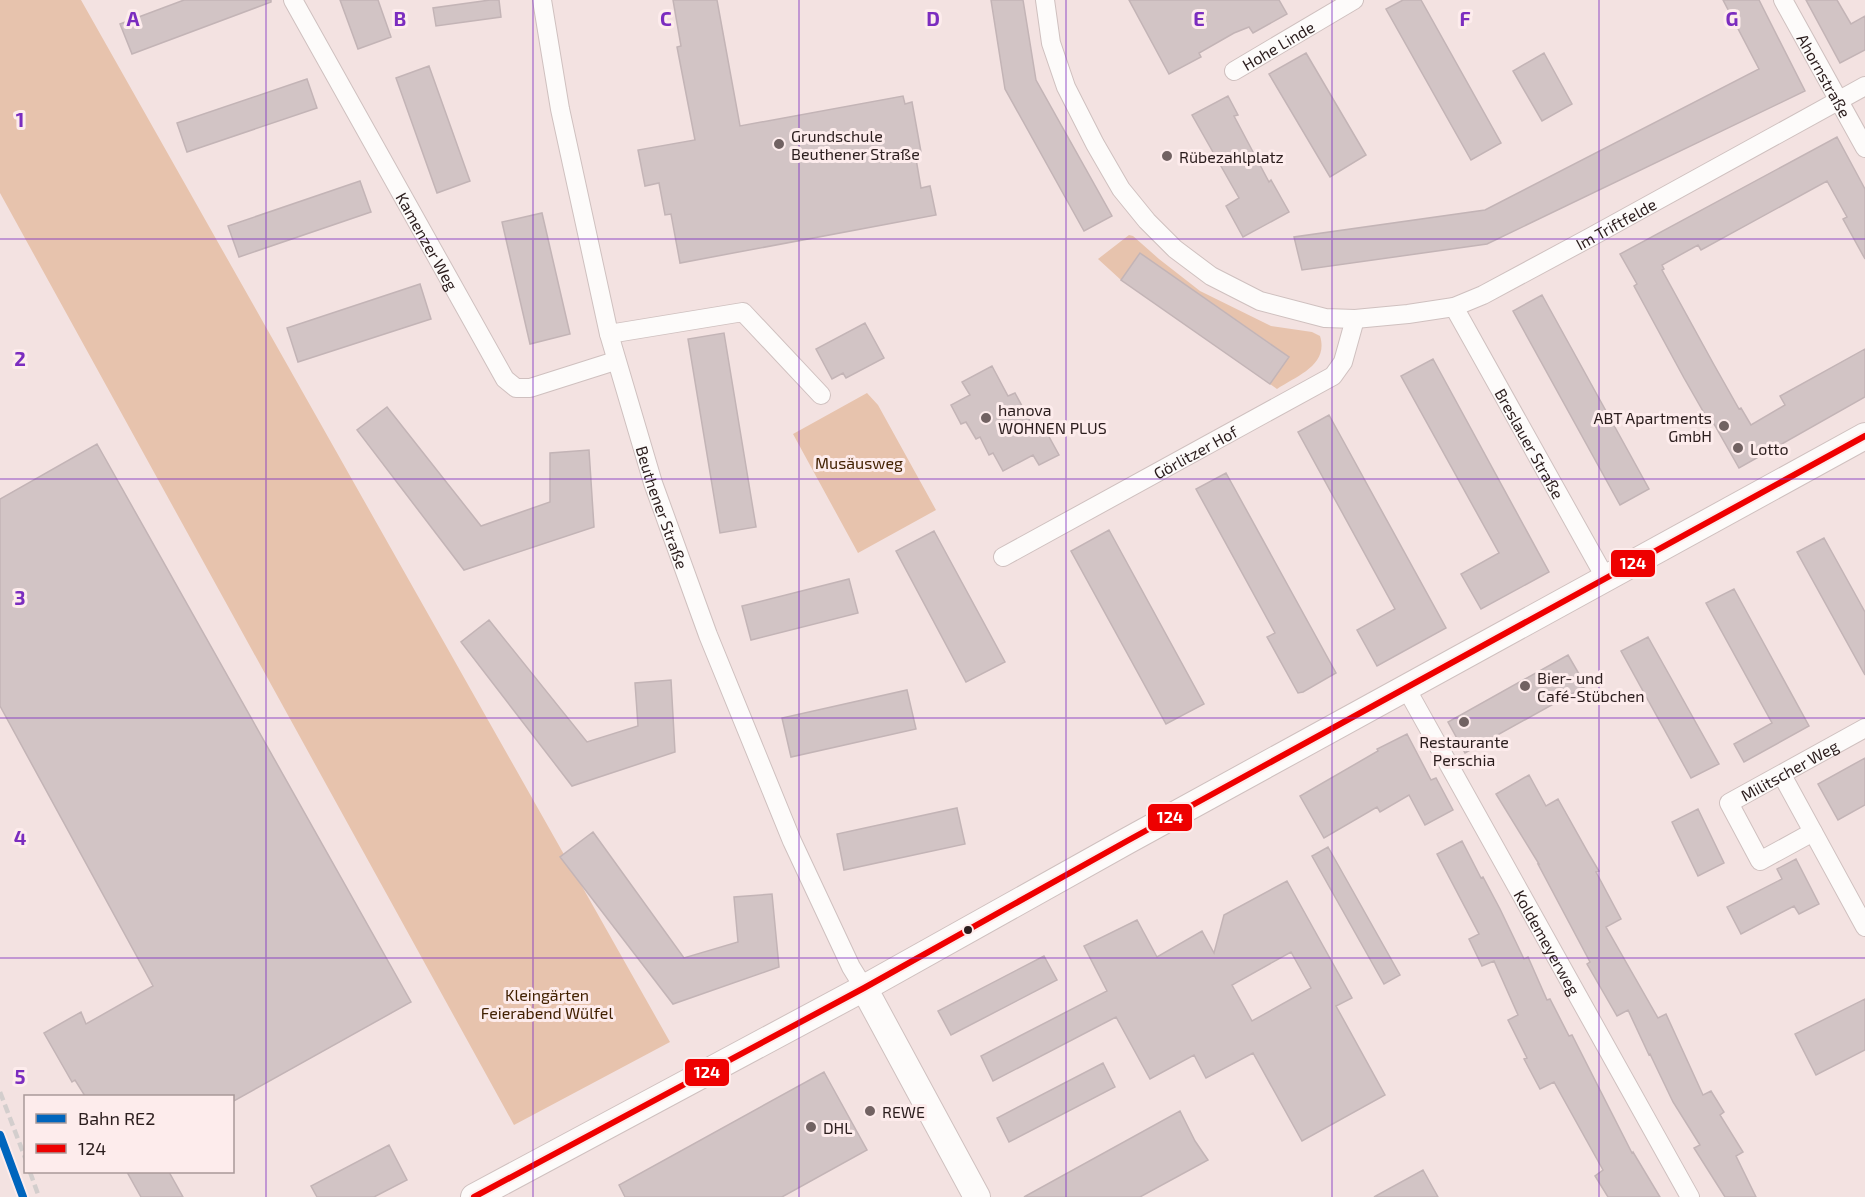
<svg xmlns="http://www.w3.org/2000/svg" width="1865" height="1197" font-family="'Exo 2',sans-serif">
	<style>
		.green { fill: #e7c3ad }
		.building { fill: #d2c4c5; stroke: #c3b4b6; stroke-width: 1.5; fill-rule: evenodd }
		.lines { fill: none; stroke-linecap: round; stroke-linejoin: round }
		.street-casing { stroke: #cfc0bf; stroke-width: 20 }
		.secondary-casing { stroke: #cfc0bf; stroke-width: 28 }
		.street { stroke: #fdfbfa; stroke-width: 18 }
		.secondary { stroke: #fdfbfa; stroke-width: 26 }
		.rail { stroke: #d3cecd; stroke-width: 4.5; stroke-dasharray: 9 4.5; stroke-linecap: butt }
		.bus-1-casing { stroke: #fdecec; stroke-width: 10 }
		.bus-1 { stroke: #e00; stroke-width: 6 }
		.rail-1-casing { stroke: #fdecec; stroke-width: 12 }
		.rail-1 { stroke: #0065bd; stroke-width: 8 }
		.grid { fill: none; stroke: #7b2cbf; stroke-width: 1.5; stroke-opacity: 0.55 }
		.poi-dot { fill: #716262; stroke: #fdecec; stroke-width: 2 }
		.bus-dot { fill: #2b1d1d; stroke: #fdecec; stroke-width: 2 }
		.labels { text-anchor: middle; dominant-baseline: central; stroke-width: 6; stroke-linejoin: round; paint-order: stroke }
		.street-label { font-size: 16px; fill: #2b1d1d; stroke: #fdecec }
		.poi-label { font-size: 16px; fill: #2b1d1d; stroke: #fdecec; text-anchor: start }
		.park-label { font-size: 16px; fill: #422102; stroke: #fdecec }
		.grid-label { font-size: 20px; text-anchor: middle; font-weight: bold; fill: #7b2cbf; stroke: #fdecec; stroke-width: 6; stroke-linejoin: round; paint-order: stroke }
		.line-badge { stroke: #fdecec; stroke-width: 2 }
		.badge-label { font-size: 16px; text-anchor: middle; font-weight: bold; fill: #fff }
	</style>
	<rect width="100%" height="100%" fill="#f3e2e1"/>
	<path class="green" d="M0 0H81L670 1042 514 1125 0 193Z
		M1129 235 1133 236 1159 259 1200 291 1271 326 1312 332 1320 336C1329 365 1297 376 1277 389L1270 384 1288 356 1140 253 1121 280 1098 259Z
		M867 393 878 405 936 510 858 553 793 434Z"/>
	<path class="building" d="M184 0H271V2L132 54 120 24Z
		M340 0H378L391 37 358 49Z
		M490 0H499L501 17 436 26 433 8Z
		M673 0H717L740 126 903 96 905 104 912 102 921 152 915 153 921 188 930 186 936 215 680 263 671 214 665 215 659 183 645 186 638 150 695 140 677 47 681 46Z
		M991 0H1023L1036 80 1112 216 1084 231 1005 89Z
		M1129 0H1279L1287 14 1253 33 1249 27 1234 33 1199 53 1201 57 1169 74Z
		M1403 0H1421L1501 143 1471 160 1386 9Z
		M1723 0H1759L1805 91 1487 244 1302 270 1294 237 1485 210 1759 69Z
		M1806 0H1837L1851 24 1865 16V50L1840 63Z
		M1306 53 1366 155 1330 177 1269 74Z
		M1544 53 1572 104 1542 121 1513 71Z
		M429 66 470 181 437 193 396 78Z
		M307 79 317 108 187 152 177 123Z
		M1228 96 1238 115 1234 116 1269 182 1271 180 1289 212 1243 237 1226 206 1239 198 1192 115Z
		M1837 137 1865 189V259L1843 219 1847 217 1827 181 1701 250 1698 245 1662 265 1664 269 1662 270 1713 363 1739 409 1741 408 1751 425 1785 405 1780 396 1865 349V397L1739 468 1714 424 1711 425 1684 378 1634 286 1637 284 1620 254Z
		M360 181 371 212 239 257 228 226Z
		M542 213 570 334 530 344 502 222Z
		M1140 253 1289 357 1270 384 1121 280Z
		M420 284 431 319 298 362 287 328Z
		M1542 295 1649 489 1620 505 1513 311Z
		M865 323 884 358 846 378 843 373 832 379 816 349Z
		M724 333 756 527 720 533 688 339Z
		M1433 359 1549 572 1481 609 1461 574 1499 553 1401 376Z
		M992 366 1008 396 1015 393 1034 428 1042 424 1059 455 1039 465 1033 455 1003 471 993 453 989 455 980 437 976 439 966 422 961 424 951 405 970 395 962 382Z
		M387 407 481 526 550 502V453L589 450 594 527 464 570 357 430Z
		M1329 415 1446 628 1377 666 1357 630 1395 609 1298 432Z
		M97 444 411 1002 232 1102V1096H85L75 1080 72 1082 44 1033 81 1012 86 1024 153 986 0 706V499Z
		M1226 473 1336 673 1303 692 1298 693 1267 637 1275 633 1196 489Z
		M1109 530 1204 704 1166 724 1071 551Z
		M934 531 1005 662 966 682 896 551Z
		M1824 538 1865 612V675L1797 552Z
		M849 579 858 613 751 640 742 606Z
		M1734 589 1809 726 1744 762 1734 744 1772 723 1706 603Z
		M489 620 587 742 638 726 635 683 671 680 675 752 572 786 461 642Z
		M1648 637 1719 764 1691 778 1621 651Z
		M1568 655 1586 686 1465 753 1448 722Z
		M907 690 916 729 791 757 782 718Z
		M1407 734 1431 780 1436 778 1453 810 1425 825 1409 795 1380 812 1377 807 1324 838 1300 796 1378 751 1377 749Z
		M1865 758V805L1838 820 1818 784Z
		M1529 775 1546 806 1558 799 1590 856 1599 871 1596 872 1621 919 1606 927 1658 1018 1666 1014 1703 1095 1711 1091 1724 1112 1720 1115 1743 1152 1736 1156 1756 1197H1725L1694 1148 1700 1145 1673 1102 1650 1054 1649 1055 1628 1010 1617 1016 1587 964 1590 962 1538 864H1539L1496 794Z
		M957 808 965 844 844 870 837 834Z
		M1698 809 1724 863 1698 876 1672 822Z
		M593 832 684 958 738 942 734 897 772 894 779 967 673 1004 560 857Z
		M1462 841 1481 878 1483 877 1500 909 1524 959 1528 957 1547 1000 1550 999 1569 1036 1572 1035 1632 1153 1633 1152 1660 1197H1608L1595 1176 1603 1170 1554 1082 1540 1089 1524 1059 1527 1058 1508 1020 1518 1015 1494 961 1482 966 1469 939 1479 934 1437 854Z
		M1328 847 1400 975 1384 984 1312 856Z
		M1796 859 1819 904 1799 914 1794 906 1741 934 1727 907 1782 879 1777 869Z
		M1287 881 1352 998 1336 1006 1385 1095 1302 1141 1253 1053 1206 1078 1194 1055 1150 1079 1116 1017 993 1081 981 1056 1107 991 1084 946 1137 920 1157 957 1202 931 1214 953 1224 915ZM1291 952 1311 988 1252 1021 1232 985Z
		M1044 956 1057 980 951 1035 938 1011Z
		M1865 999V1050L1816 1075 1795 1034Z
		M1103 1063 1115 1087 1009 1142 997 1118Z
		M824 1072 867 1150 782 1197H625L619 1185Z
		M1180 1111 1195 1141 1208 1160 1140 1197H1024Z
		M389 1145 407 1180 374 1197H317L311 1186Z
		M1423 1170 1438 1197H1374Z
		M127 1172H169L183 1197H141Z"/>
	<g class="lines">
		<defs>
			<g id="street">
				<path id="s1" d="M293 0 505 379 516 388H530L615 361"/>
				<path id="s2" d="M542 0 560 109 609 334 653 483 708 635 792 841 851 967 864 988"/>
				<path id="s3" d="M1045 0 1051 43 1066 87 1095 144 1121 189 1147 221 1175 249 1211 276 1260 301 1325 318 1355 319 1408 314 1454 307 1483 295 1589 238 1865 86"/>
				<path id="s4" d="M1783 0 1865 148"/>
				<path id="s5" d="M1234 71 1354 0"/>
				<path id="s6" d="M1454 307 1606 579"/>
				<path d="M609 334 743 312 821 395"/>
				<path id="s7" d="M1003 557 1333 376 1343 362 1355 319"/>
				<path id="s8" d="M1406 688 1690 1197"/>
				<path d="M1782 775 1865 927"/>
				<path id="s9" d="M1813 832 1760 861 1729 803 1865 728"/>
			</g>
			<path id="secondary" d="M864 988 977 1197
				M474 1197 864 988 1127 841 1865 436"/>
		</defs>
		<use href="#street" class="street-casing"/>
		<use href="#secondary" class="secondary-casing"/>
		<use href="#street" class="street"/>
		<use href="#secondary" class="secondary"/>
		<path class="rail" d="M0 1092 26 1160
			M30 1172 39 1197"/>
		<defs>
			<path id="bus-1" d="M474 1197 864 988 1127 841 1865 436"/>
		</defs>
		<use href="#bus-1" class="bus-1-casing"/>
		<use href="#bus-1" class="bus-1"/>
		<defs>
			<path id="rail-1" d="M0 1135 23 1197"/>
		</defs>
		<use href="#rail-1" class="rail-1-casing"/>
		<use href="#rail-1" class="rail-1"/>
	</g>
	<path class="grid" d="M266 0V1197M533 0V1197M799 0V1197M1066 0V1197M1332 0V1197M1599 0V1197M0 239H1865M0 479H1865M0 718H1865M0 958H1865"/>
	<g class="poi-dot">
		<circle cx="779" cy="144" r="6"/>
		<circle cx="1167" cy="156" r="6"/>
		<circle cx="986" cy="418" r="6"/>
		<circle cx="1724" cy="426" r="6"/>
		<circle cx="1738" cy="448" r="6"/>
		<circle cx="1525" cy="686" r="6"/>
		<circle cx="1464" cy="722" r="6"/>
		<circle cx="870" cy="1111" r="6"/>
		<circle cx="811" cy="1127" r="6"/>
	</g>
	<circle class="bus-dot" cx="968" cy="930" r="5"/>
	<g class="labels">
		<g class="street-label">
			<text stroke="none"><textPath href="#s5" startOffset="51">Hohe Linde</textPath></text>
			<text stroke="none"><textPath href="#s4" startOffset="86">Ahornstraße</textPath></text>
			<text stroke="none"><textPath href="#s3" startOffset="766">Im Triftfelde</textPath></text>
			<text stroke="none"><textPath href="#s1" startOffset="276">Kamenzer Weg</textPath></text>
			<text stroke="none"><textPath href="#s6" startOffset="156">Breslauer Straße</textPath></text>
			<text stroke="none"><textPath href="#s7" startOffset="219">Görlitzer Hof</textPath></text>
			<text stroke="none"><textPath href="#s2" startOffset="522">Beuthener Straße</textPath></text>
			<text stroke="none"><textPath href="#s9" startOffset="195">Militscher Weg</textPath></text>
			<text stroke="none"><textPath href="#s8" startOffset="291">Koldemeyerweg</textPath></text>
		</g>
		<g class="poi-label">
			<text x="791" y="135">Grundschule<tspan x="791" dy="18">Beuthener Straße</tspan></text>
			<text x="1179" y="156">Rübezahlplatz</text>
			<text x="998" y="409">hanova<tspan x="998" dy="18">WOHNEN PLUS</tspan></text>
			<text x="1712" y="417" text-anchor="end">ABT Apartments<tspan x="1712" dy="18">GmbH</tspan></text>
			<text x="1750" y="448">Lotto</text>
			<text x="1537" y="677">Bier- und<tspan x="1537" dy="18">Café-Stübchen</tspan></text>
			<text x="1464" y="741" text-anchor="middle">Restaurante<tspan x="1464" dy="18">Perschia</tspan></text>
			<text x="882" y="1111">REWE</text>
			<text x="823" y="1127">DHL</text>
		</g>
		<g class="park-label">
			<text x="859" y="462">Musäusweg</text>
			<text x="547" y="994">Kleingärten<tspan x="547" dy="18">Feierabend Wülfel</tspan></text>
		</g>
	</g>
	<g class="grid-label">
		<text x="133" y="26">A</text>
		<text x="400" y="26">B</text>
		<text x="666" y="26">C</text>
		<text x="933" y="26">D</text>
		<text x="1199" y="26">E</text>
		<text x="1465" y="26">F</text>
		<text x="1732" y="26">G</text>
		<text x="20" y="127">1</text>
		<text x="20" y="366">2</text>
		<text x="20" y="605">3</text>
		<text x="20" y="845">4</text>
		<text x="20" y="1084">5</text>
	</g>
	<g class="line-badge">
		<rect x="1610" y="549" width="46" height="29" rx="6" fill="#e00"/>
		<rect x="1147" y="803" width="46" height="29" rx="6" fill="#e00"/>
		<rect x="684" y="1058" width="46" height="29" rx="6" fill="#e00"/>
	</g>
	<g class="badge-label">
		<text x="1633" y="569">124</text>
		<text x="1170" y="823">124</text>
		<text x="707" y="1078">124</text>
	</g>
	<rect x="24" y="1095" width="210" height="78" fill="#fdecec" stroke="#a99999" stroke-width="1.5"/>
	<rect x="36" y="1114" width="30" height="9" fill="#0065bd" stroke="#a99999" stroke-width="1.5"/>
	<text x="78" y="1125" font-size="18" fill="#2b1d1d">Bahn RE2</text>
	<rect x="36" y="1144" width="30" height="9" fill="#ee0000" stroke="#a99999" stroke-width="1.5"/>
	<text x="78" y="1155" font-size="18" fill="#2b1d1d">124</text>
</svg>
